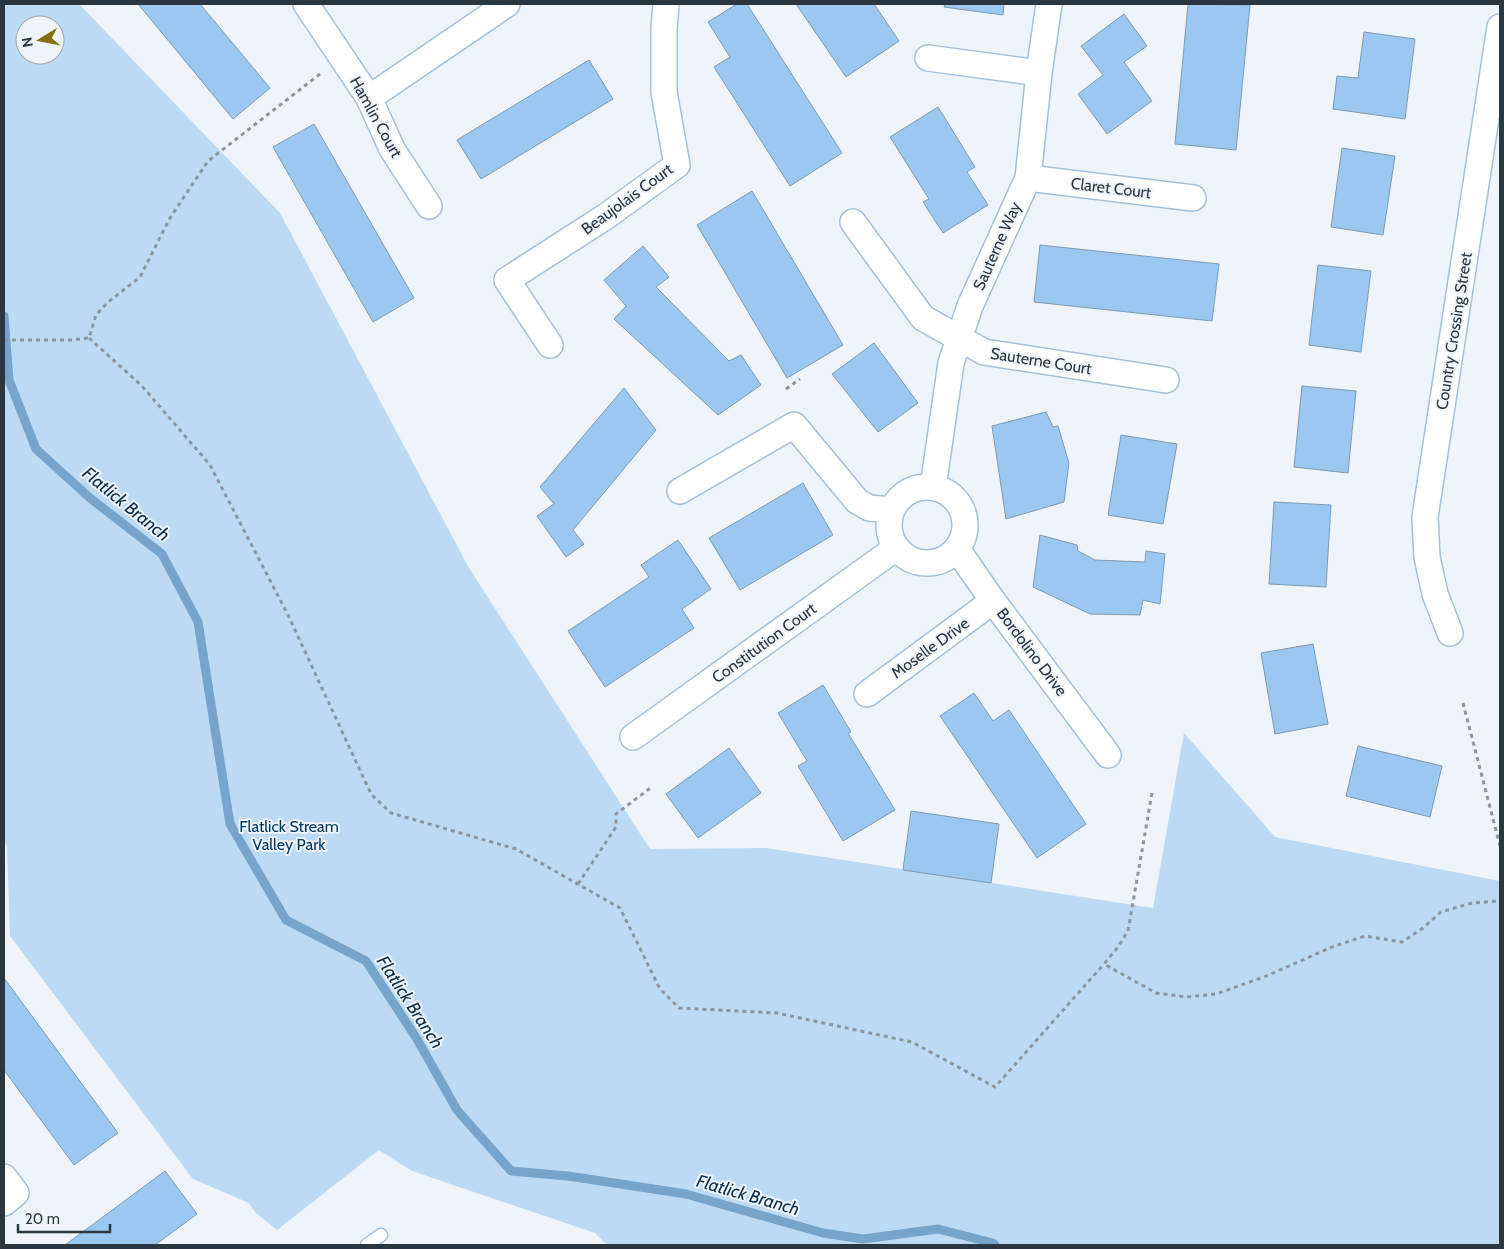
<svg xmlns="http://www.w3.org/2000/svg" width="1504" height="1249" font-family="Cabin,sans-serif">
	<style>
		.green { fill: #bddaf4; fill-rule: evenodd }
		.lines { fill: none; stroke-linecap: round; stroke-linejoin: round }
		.stream { stroke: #77a4cb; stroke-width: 9 }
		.building { fill: #9ac8f1; stroke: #7f9ab3 }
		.service-casing { stroke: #a4c1db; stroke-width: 15 }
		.minor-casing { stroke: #a4c1db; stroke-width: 28 }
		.path { stroke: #8d969d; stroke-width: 3; stroke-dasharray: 4 4; stroke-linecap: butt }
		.service { stroke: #fff; stroke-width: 12 }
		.minor { stroke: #fff; stroke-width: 25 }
		.labels { text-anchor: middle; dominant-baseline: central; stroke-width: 4; stroke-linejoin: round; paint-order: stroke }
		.street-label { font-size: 16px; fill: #2a3640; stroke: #eef4f9 }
		.park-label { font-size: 16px; fill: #00375c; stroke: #eef4f9 }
		.water-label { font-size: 18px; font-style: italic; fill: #0a2e49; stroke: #eef4f9 }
	</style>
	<rect width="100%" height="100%" fill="#eef4f9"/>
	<path class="green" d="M4 4H79L280 213 469 568 650 849 766 848 1153 908 1184 733 1275 837 1500 881V1245H607L595 1233 412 1171 379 1150 277 1230 255 1212 249 1203 193 1179 10 936 7 847 4 840ZM25 25H55V55H25Z"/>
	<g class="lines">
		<path class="stream" d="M4 316 9 380 36 449 90 498 162 554 198 622 230 824 286 920 366 961 417 1039 457 1110 511 1171 568 1176 686 1194 823 1233 863 1239 938 1229 993 1243 995 1245"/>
	</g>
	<path class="building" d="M138 4H200L270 88 233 119Z
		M737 4H747L842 153 790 186 714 67 730 57 708 22Z
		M796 4H874L899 41 846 77Z
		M945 4H1004L1003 15 944 7Z
		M1188 4 1250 5 1236 150 1175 144Z
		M1124 14 1147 46 1124 62 1152 101 1107 134 1078 94 1103 75 1081 46Z
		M1364 32 1415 39 1405 119 1333 109 1337 76 1358 78Z
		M589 60 613 99 481 179 457 140Z
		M938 107 975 167 967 172 988 205 943 233 923 202 929 199 890 137Z
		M314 124 414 298 373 322 273 147Z
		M1342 148 1395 156 1383 235 1331 227Z
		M752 191 843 345 787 378 697 225Z
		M1040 245 1219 264 1212 321 1034 302Z
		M643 246 669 277 656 287 729 361 741 355 761 385 718 415 614 319 626 306 604 280Z
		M1318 265 1371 271 1361 352 1309 345Z
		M874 343 918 403 878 432 832 374Z
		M1302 386 1356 391 1348 473 1294 467Z
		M624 388 656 430 573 530 584 544 566 557 537 516 554 504 540 487Z
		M1046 412 1053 427 1058 426 1069 463 1064 502 1006 519 992 426Z
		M1121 435 1177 444 1163 524 1108 515Z
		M803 483 833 535 740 590 709 538Z
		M1274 502 1331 505 1326 587 1269 584Z
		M1040 535 1077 545 1078 551 1095 560 1145 562 1146 551 1165 554 1160 604 1143 600 1140 615 1090 614 1033 587Z
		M678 540 711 589 682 609 694 628 605 687 568 631 649 577 641 565Z
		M1313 644 1328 724 1275 734 1261 653Z
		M823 685 851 732 848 733 895 810 843 841 798 766 807 761 778 713Z
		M974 693 993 721 1009 710 1086 824 1037 858 940 716Z
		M1358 746 1442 766 1430 817 1346 796Z
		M729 748 761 793 698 838 666 794Z
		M911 811 999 824 991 883 903 870Z
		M4 978 118 1133 74 1165 4 1070Z
		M165 1171 197 1214 155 1245H65Z"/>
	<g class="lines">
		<defs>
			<path id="service" d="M367 1245 381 1235"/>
			<path id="minor" d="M306 4 369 98 392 149 429 206
				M928 58 1039 73
				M369 98 507 4
				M1028 178 1193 198
				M853 222 923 318 984 352 1166 380
				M550 345 507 280 605 217 677 165 664 92V29L666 4
				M889 525a38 38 0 1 1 76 0a38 38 0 1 1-76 0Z
				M933 487 951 363 970 306 1028 178 1039 73 1049 4
				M680 491 794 425 857 501 869 508 892 510
				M957 549 993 601 1108 755
				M1450 633 1435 594 1427 557 1425 517 1500 27
				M867 694 993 601
				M633 737 896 548
				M4 1177 16 1193 4 1203"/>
		</defs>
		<use href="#service" class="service-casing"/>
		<use href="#minor" class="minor-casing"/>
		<path class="path" d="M89 338 142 386 210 465 289 617 371 794 391 813 516 849 620 908 660 989 679 1008 777 1013 912 1042 995 1087 1104 964
			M4 340H70L89 338 96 315 107 303 140 277 170 218 208 161 320 74
			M786 389 800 379
			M1463 703 1500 846
			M1152 793 1128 931 1118 947 1104 964 1156 993 1186 997 1216 994 1264 977 1332 947 1365 936 1402 942 1423 928 1441 912 1472 903 1500 901
			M578 884 616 827V814L653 786"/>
		<use href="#service" class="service"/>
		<use href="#minor" class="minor"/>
	</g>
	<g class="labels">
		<g class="street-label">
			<text transform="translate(376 117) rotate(61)">Hamlin Court</text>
			<text transform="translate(1111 188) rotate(7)">Claret Court</text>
			<text transform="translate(627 199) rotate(-36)">Beaujolais Court</text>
			<text transform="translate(997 246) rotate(-66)">Sauterne Way</text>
			<text transform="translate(1454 331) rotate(-81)">Country Crossing Street</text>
			<text transform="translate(1041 361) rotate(9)">Sauterne Court</text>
			<text transform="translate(764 643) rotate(-36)">Constitution Court</text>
			<text transform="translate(930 648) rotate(-36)">Moselle Drive</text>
			<text transform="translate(1032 652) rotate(53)">Bordolino Drive</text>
		</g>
		<g class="park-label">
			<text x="289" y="826">Flatlick Stream<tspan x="289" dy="18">Valley Park</tspan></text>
		</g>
		<g class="water-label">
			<text transform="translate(126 504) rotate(39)">Flatlick Branch</text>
			<text transform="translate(410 1002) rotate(57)">Flatlick Branch</text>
			<text transform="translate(748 1195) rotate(16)">Flatlick Branch</text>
		</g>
	</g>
	<rect width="1504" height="1249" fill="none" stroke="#2a3640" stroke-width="10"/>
	<g transform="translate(40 40) rotate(260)"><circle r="24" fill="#eef4f9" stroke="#a0a8af"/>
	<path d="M0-4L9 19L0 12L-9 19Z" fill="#847010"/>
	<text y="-8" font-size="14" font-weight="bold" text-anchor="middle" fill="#2a3640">N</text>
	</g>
	<path d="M18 1224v8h92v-8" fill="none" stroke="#2a3640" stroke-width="2.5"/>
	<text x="25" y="1224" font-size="15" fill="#2a3640" stroke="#eef4f9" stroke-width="4" paint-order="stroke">20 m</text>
</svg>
